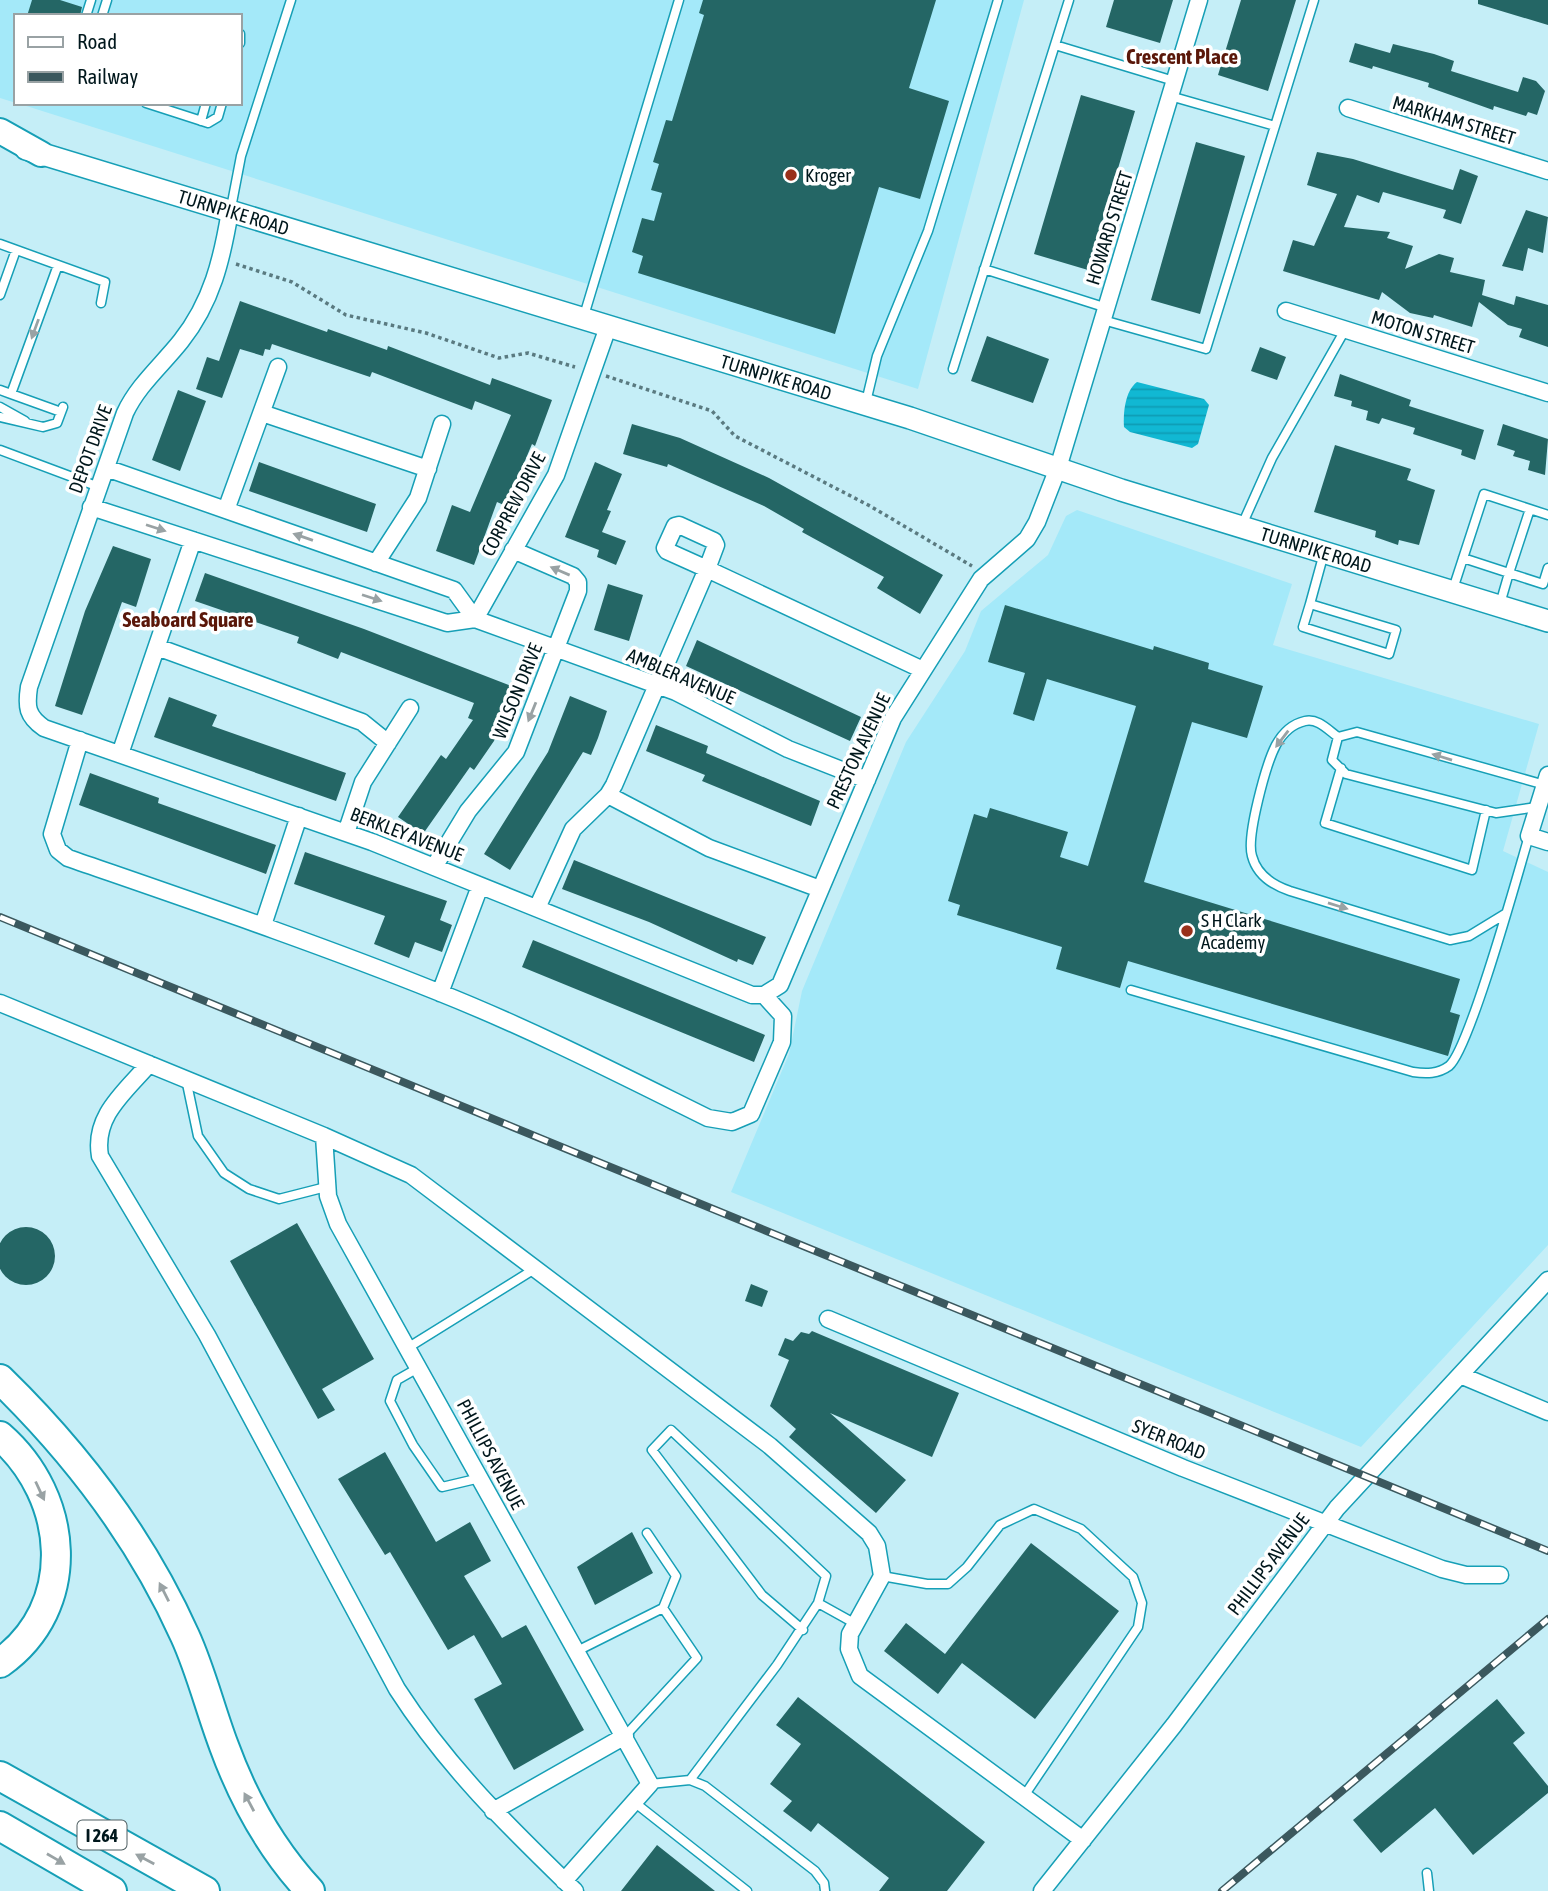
<svg xmlns="http://www.w3.org/2000/svg" width="1548" height="1891" font-family="'Asap Condensed',sans-serif">
	<style>
		.built { fill: #a4e9f9 }
		.water { fill: url(#water-rules) }
		.building { fill: #246665 }
		.lines { fill: none; stroke-linecap: round; stroke-linejoin: round }
		.service-casing { stroke: #169fb6; stroke-width: 11 }
		.minor-casing { stroke: #169fb6; stroke-width: 19 }
		.secondary-casing { stroke: #169fb6; stroke-width: 24 }
		.primary-casing { stroke: #169fb6; stroke-width: 28 }
		.motorway-casing { stroke: #169fb6; stroke-width: 32 }
		.path { stroke: #5a7a80; stroke-width: 3.5; stroke-dasharray: 3.5 3.5; stroke-linecap: butt }
		.service { stroke: #fff; stroke-width: 8 }
		.minor { stroke: #fff; stroke-width: 16 }
		.secondary { stroke: #fff; stroke-width: 21 }
		.primary { stroke: #fff; stroke-width: 24 }
		.motorway { stroke: #fff; stroke-width: 28 }
		.rail-casing { stroke: #3b585e; stroke-width: 8 }
		.rail { stroke: #fff; stroke-width: 5; stroke-dasharray: 16; stroke-linecap: butt }
		.oneway { fill: #99a2a4 }
		.poi-dot { fill: #99301a; stroke: #fff; stroke-width: 2.5 }
		.labels { text-anchor: middle; dominant-baseline: central; stroke-width: 7; stroke-linejoin: round; paint-order: stroke }
		.shield { fill: #fff; stroke: #4c5d60; stroke-width: 2 }
		.shield-label { font-size: 18px; font-weight: bold; fill: #00171c }
		.street-label { font-size: 19px; fill: #00171c; stroke: #fff }
		.poi-label { font-size: 19px; fill: #00171c; stroke: #fff; text-anchor: start }
		.neighbourhood-label { font-size: 21px; font-weight: bold; fill: #5a1709; stroke: #fff }
	</style>
	<defs>
		<pattern id="water-rules" width="6" height="5" patternUnits="userSpaceOnUse" patternTransform="scale(1.75)"><rect width="6" height="5" fill="#11b8d3"/><path d="M0 2.5h6" fill="none" stroke="#0e9db5"/></pattern>
	</defs>
	<rect width="100%" height="100%" fill="#c5eef7"/>
	<path class="built" d="M0 0H1024L918 389 17 103H240V16H16V103L0 98Z
		M1077 510 1292 584 1273 645 1539 724 1503 851 1548 872V1245L1361 1447 731 1192 789 1054 802 991 906 742 965 651 981 611 1048 555 1066 516Z"/>
	<path class="water" d="M1137 382 1204 399 1209 405 1198 444 1192 448 1130 432 1124 427C1123 413 1125 391 1137 382Z"/>
	<path class="building" d="M32 0H60L82 7 80 16H27Z
		M703 0H936L909 88 949 101 920 199 879 187 835 334 638 273 643 256 632 252 642 218 654 221 662 193 651 190 659 164 653 162 666 120 672 121 704 15 699 13Z
		M1114 0H1173L1160 43 1106 27Z
		M1241 0H1296L1268 91 1218 75Z
		M1478 0H1548V25L1478 4Z
		M1355 43 1390 53 1393 44 1434 54 1454 61 1451 71 1518 92 1523 77 1536 81 1545 91 1537 115 1528 112 1526 116 1494 106 1493 110 1428 87 1429 83 1373 66 1372 69 1349 62Z
		M1081 95 1135 111 1088 270 1034 254Z
		M1196 142 1245 156 1200 314 1151 300Z
		M1317 152 1353 159 1453 190 1460 169 1478 176 1461 224 1443 218 1446 210 1383 192 1379 203 1357 195 1344 227 1390 232 1387 238 1413 246 1405 269 1439 254 1454 258 1450 272 1485 280 1482 295 1514 305 1516 296 1548 305V347L1519 337 1522 329 1508 325 1479 302 1472 327 1434 315 1433 318 1410 313 1382 292 1379 300 1283 271 1293 240 1314 246 1337 194 1307 185Z
		M1526 210 1548 217 1543 253 1528 248 1523 271 1502 266Z
		M240 301 327 332 328 329 387 350 388 346 490 385 492 378 552 400 535 446 532 444 506 506 497 502 474 565 436 551 452 505 470 512 511 415 475 401 472 410 372 372 370 377 272 344 270 350 265 349 263 356 240 349 222 398 196 389 207 357 219 361Z
		M987 336 1049 359 1033 403 971 381Z
		M1260 347 1286 357 1277 380 1251 371Z
		M1340 374 1411 400 1409 406 1484 430 1475 460 1461 455 1462 450 1413 434 1415 428 1382 418 1379 424 1366 420 1368 411 1351 406 1352 401 1334 396Z
		M178 390 206 401 180 471 152 460Z
		M632 424 680 438 769 478 943 575 920 614 877 588 884 577 802 532 804 529 764 506 668 464 667 467 623 454Z
		M1503 424 1548 439 1545 475 1528 470 1530 461 1513 456 1515 451 1497 445Z
		M1335 445 1411 469 1407 480 1435 490 1419 545 1399 540 1398 545 1375 537 1376 531 1314 512Z
		M259 462 376 504 367 532 249 491Z
		M595 462 622 474 607 510 611 511 602 532 626 541 616 565 597 557 599 550 565 537Z
		M113 546 151 559 136 607 122 602 82 715 55 706 85 611Z
		M205 573 364 629 514 687 494 741 474 770 470 767 423 834 398 817 441 755 446 759 473 720 468 718 474 703 341 652 338 659 297 643 299 637 195 601Z
		M608 584 643 595 629 641 594 630Z
		M1005 605 1153 650 1154 646 1209 663 1208 669 1263 686 1247 738 1192 722 1144 882 1460 979 1450 1012 1460 1015 1448 1056 1128 961 1120 988 1056 969 1062 947 957 915 960 905 948 901 974 814 987 818 990 808 1068 832 1060 857 1088 866 1136 706 1047 679 1034 721 1013 714 1025 673 988 662Z
		M697 640 861 717 850 741 686 666Z
		M570 696 607 711 598 738 591 755 583 752 510 870 484 854 548 752Z
		M169 697 217 715 212 726 346 773 336 801 154 737Z
		M656 725 708 746 706 753 820 801 811 826 702 781 705 775 646 751Z
		M90 773 159 798 158 803 276 845 266 874 79 805Z
		M305 852 447 901 440 920 452 925 442 952 415 942 409 958 374 944 385 916 294 884Z
		M574 860 766 937 753 965 738 959 737 962 649 922 562 889Z
		M533 940 765 1035 754 1062 522 967Z
		M297 1223 374 1359 322 1389 335 1410 318 1419 230 1261Z
		M-3 1256a29 29 0 1 1 58 0a29 29 0 1 1-58 0Z
		M751 1284 768 1291 762 1307 745 1301Z
		M812 1331 959 1393 932 1457 830 1413 906 1480 876 1513 789 1437 796 1429 770 1406 789 1360 778 1355 785 1338 793 1341 801 1332 809 1334Z
		M385 1452 436 1542 470 1522 491 1561 464 1576 502 1638 526 1625 584 1730 514 1770 474 1699 502 1684 474 1635 448 1650 390 1552 385 1555 338 1479Z
		M632 1532 653 1573 595 1605 577 1567Z
		M1031 1543 1119 1611 1035 1719 962 1663 938 1694 884 1651 906 1623 945 1654Z
		M798 1697 985 1842 947 1891H879L889 1878 818 1823 811 1832 783 1811 792 1801 770 1784 801 1744 776 1725Z
		M1497 1699 1525 1733 1513 1743 1548 1786V1793L1473 1855 1435 1808 1381 1853 1353 1820Z
		M657 1845 715 1891H621Z"/>
	<g class="lines">
		<defs>
			<path id="service" d="M86 16 91 0
				M102 16 107 0
				M240 34V43
				M1055 45 1174 81
				M1170 96 1275 126
				M146 103 208 123 218 117 222 103
				M201 121 206 103
				M231 208 241 156 291 0
				M0 244 105 282 101 303
				M984 269 1107 308
				M0 295 16 250
				M583 319 679 0
				M1103 320 1206 349 1314 0
				M953 369 1069 0
				M0 390 11 394 58 265
				M11 394 61 412
				M866 402 877 356 928 231 998 0
				M0 407 25 421
				M0 417 43 427 57 423 63 407
				M0 450 99 487
				M1530 509 1509 573 1543 584 1548 568
				M1242 525 1272 458 1345 330
				M1463 558 1509 573 1500 604
				M1453 589 1484 494 1548 515
				M1310 604 1303 627 1389 654 1396 630 1310 604 1324 553
				M1338 737C1328 730 1318 718 1305 721 1292 724 1282 734 1276 745 1266 764 1246 837 1252 856 1257 875 1272 885 1290 891L1450 940 1469 936 1505 914
				M1341 768 1325 823 1472 870 1486 810
				M1537 807 1496 813 1346 774 1332 760 1338 737 1357 732 1545 785
				M1131 990 1413 1072C1426 1074 1438 1074 1449 1066 1470 1048 1518 873 1529 836
				M186 1079 198 1136 224 1173 249 1189 279 1199 326 1187
				M409 1347 536 1268
				M418 1368 397 1380 390 1401 413 1445 442 1487 480 1478
				M647 1533 676 1576 663 1608
				M882 1576 927 1584H948L967 1567 1000 1525 1034 1509 1081 1529 1133 1577 1142 1603 1138 1627 1024 1796
				M803 1630 762 1595 652 1450 671 1430 826 1576 818 1603
				M577 1651 663 1608 697 1658 625 1736
				M690 1780 777 1665 818 1603 854 1623
				M650 1784 690 1780 705 1786 815 1871 824 1883 825 1891
				M634 1802 747 1891
				M1427 1873 1429 1891"/>
			<path id="minor" d="M1348 108 1548 171
				M230 211C222 259 212 302 181 341 162 365 138 385 125 413L29 687C26 707 27 716 44 728L372 842 752 995H764
				M1286 311 1548 393
				M608 327 556 475 475 619 676 692 788 749 867 780
				M262 413 428 469
				M91 507 447 623 475 619 454 590 106 468
				M226 510 278 367
				M679 525 714 541 716 545 707 569 667 551 665 548 675 526Z
				M376 563 418 498 442 424
				M157 647 362 722 388 743
				M80 740 52 834 58 850 68 858C192 901 316 943 438 992 531 1029 619 1074 708 1118L732 1122 751 1114 782 1042 783 1016 764 995
				M120 754 193 540
				M1548 775 1529 836 1548 842
				M608 795 709 848 820 889
				M346 833 363 782 410 708
				M434 867 468 811 516 752 578 591V582L573 576 513 550
				M537 908 573 829 608 795 614 785 707 569 923 670
				M263 925 299 816
				M440 993 480 886
				M764 995 780 985 893 718 981 579 1027 539 1037 522 1058 468 1199 0
				M0 1003 324 1136 411 1175 770 1446 869 1533 877 1546 882 1576 850 1634 849 1649 860 1676 1083 1840
				M149 1064C125 1092 93 1116 100 1156L207 1335 397 1689C448 1768 508 1826 575 1891
				M324 1136 328 1196 338 1224 650 1784 564 1881
				M828 1319 1183 1468 1442 1569 1466 1575H1500
				M1460 1375 1548 1412
				M493 1811 625 1736
				M1042 1891 1174 1725 1337 1508 1548 1280"/>
			<g id="secondary">
				<path id="s1" d="M26 149 910 418 1121 490 1548 621"/>
			</g>
			<path id="primary" d="M0 131 41 154"/>
			<path id="motorway" d="M0 1379C77 1454 141 1538 185 1636 201 1671 210 1709 224 1746 243 1798 272 1850 310 1891
				M0 1436C70 1497 79 1607 0 1663
				M0 1776 205 1891
				M0 1826 112 1891"/>
		</defs>
		<use href="#service" class="service-casing"/>
		<use href="#minor" class="minor-casing"/>
		<use href="#secondary" class="secondary-casing"/>
		<use href="#primary" class="primary-casing"/>
		<use href="#motorway" class="motorway-casing"/>
		<path class="path" d="M236 264 292 282 346 315 426 333 499 358 528 353 575 367
			M606 376 712 411 735 436 870 506 972 566"/>
		<use href="#service" class="service"/>
		<use href="#minor" class="minor"/>
		<use href="#secondary" class="secondary"/>
		<use href="#primary" class="primary"/>
		<use href="#motorway" class="motorway"/>
		<defs>
			<path id="rail" d="M0 917 1548 1551
				M1222 1891 1548 1619"/>
		</defs>
		<use href="#rail" class="rail-casing"/>
		<use href="#rail" class="rail"/>
	</g>
	<defs><path id="oneway-solid" d="M-6-.8H1V-3.2L6.5 0L1 3.2V.8H-6Z" transform="scale(1.75)"/></defs>
	<g class="oneway">
		<use href="#oneway-solid" transform="translate(35 329) rotate(110)"/>
		<use href="#oneway-solid" transform="translate(156 528) rotate(18)"/>
		<use href="#oneway-solid" transform="translate(303 537) rotate(-161)"/>
		<use href="#oneway-solid" transform="translate(560 571) rotate(-157)"/>
		<use href="#oneway-solid" transform="translate(372 598) rotate(18)"/>
		<use href="#oneway-solid" transform="translate(532 712) rotate(112)"/>
		<use href="#oneway-solid" transform="translate(1282 739) rotate(127)"/>
		<use href="#oneway-solid" transform="translate(1442 757) rotate(-163)"/>
		<use href="#oneway-solid" transform="translate(1338 906) rotate(17)"/>
		<use href="#oneway-solid" transform="translate(40 1491) rotate(65)"/>
		<use href="#oneway-solid" transform="translate(164 1592) rotate(-117)"/>
		<use href="#oneway-solid" transform="translate(249 1802) rotate(-118)"/>
		<use href="#oneway-solid" transform="translate(56 1859) rotate(30)"/>
		<use href="#oneway-solid" transform="translate(145 1859) rotate(-152)"/>
	</g>
	<g class="poi-dot">
		<circle cx="791" cy="175" r="7"/>
		<circle cx="1187" cy="931" r="7"/>
	</g>
	<g class="labels">
		<rect class="shield" x="77.5" y="1820.5" width="49" height="29" rx="5"/>
		<g class="shield-label">
			<text x="102" y="1835">I 264</text>
		</g>
		<g class="street-label">
			<text transform="translate(1454 120) rotate(17)">MARKHAM STREET</text>
			<text stroke="none"><textPath href="#s1" startOffset="217">TURNPIKE ROAD</textPath></text>
			<text transform="translate(1109 228) rotate(-73)">HOWARD STREET</text>
			<text transform="translate(1423 332) rotate(17)">MOTON STREET</text>
			<text stroke="none"><textPath href="#s1" startOffset="784">TURNPIKE ROAD</textPath></text>
			<text transform="translate(90 449) rotate(-70)">DEPOT DRIVE</text>
			<text transform="translate(513 504) rotate(-62)">CORPREW DRIVE</text>
			<text stroke="none"><textPath href="#s1" startOffset="1351">TURNPIKE ROAD</textPath></text>
			<text transform="translate(681 676) rotate(23)">AMBLER AVENUE</text>
			<text transform="translate(517 691) rotate(-68)">WILSON DRIVE</text>
			<text transform="translate(858 751) rotate(-65)">PRESTON AVENUE</text>
			<text transform="translate(407 834) rotate(21)">BERKLEY AVENUE</text>
			<text transform="translate(1169 1439) rotate(22)">SYER ROAD</text>
			<text transform="translate(491 1454) rotate(62)">PHILLIPS AVENUE</text>
			<text transform="translate(1268 1564) rotate(-53)">PHILLIPS AVENUE</text>
		</g>
		<g class="poi-label">
			<text x="805" y="175">Kroger</text>
			<text x="1201" y="920">S H Clark<tspan x="1201" dy="22">Academy</tspan></text>
		</g>
		<g class="neighbourhood-label">
			<text x="1182" y="56">Crescent Place</text>
			<text x="188" y="619">Seaboard Square</text>
		</g>
	</g>
	<rect x="14" y="14" width="228" height="91" fill="#ffffff" stroke="#99a2a4" stroke-width="2"/>
	<rect x="28" y="37" width="35" height="10" fill="#ffffff" stroke="#99a2a4" stroke-width="2"/>
	<text x="77" y="49" font-size="21" fill="#00171c">Road</text>
	<rect x="28" y="72" width="35" height="10" fill="#3b585e" stroke="#99a2a4" stroke-width="2"/>
	<text x="77" y="84" font-size="21" fill="#00171c">Railway</text>
</svg>
